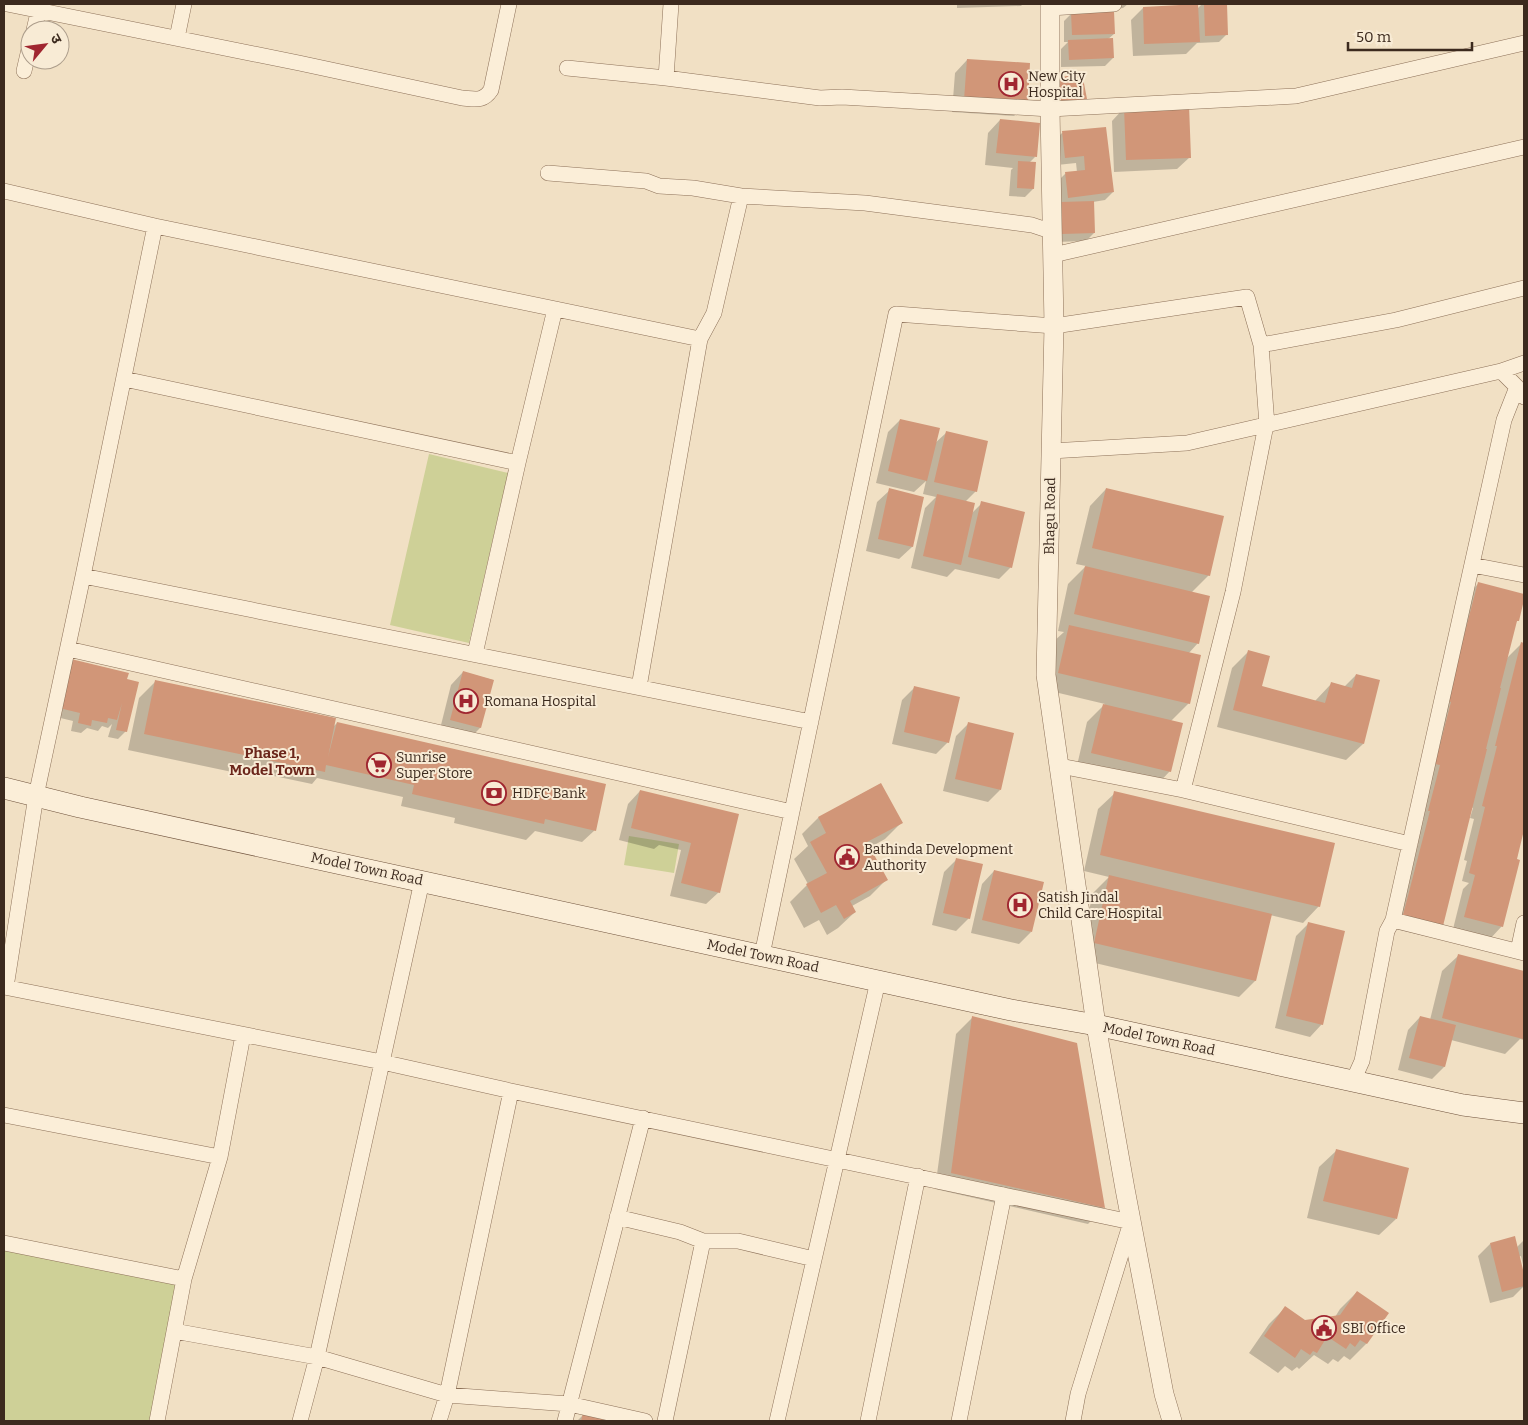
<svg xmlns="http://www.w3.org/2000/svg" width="1528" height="1425" font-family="Bitter,'Noto Sans Devanagari',serif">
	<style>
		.green { fill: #ced097 }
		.shadow { fill: #0003 }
		.building { fill: #d19678 }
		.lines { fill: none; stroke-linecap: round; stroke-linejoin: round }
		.minor-casing { stroke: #8d7159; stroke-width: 16 }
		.tertiary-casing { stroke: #8d7159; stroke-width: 20 }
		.secondary-casing { stroke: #6f523c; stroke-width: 22 }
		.minor { stroke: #fbeed8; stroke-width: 15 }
		.tertiary { stroke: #fbeed8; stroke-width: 19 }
		.secondary { stroke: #fbeed8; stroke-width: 21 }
		.labels { text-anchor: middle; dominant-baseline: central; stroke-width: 4; stroke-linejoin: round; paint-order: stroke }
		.poi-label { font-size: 14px; fill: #3c2a1e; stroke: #f8ebd5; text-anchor: start }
		.street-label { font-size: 14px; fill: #3c2a1e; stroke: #f8ebd5 }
		.neighbourhood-label { font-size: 15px; font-weight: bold; fill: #6b261b; stroke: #f8ebd5 }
	</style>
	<rect width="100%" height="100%" fill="#f1e0c4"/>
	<path class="green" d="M429 454 508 473 469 643 390 625Z
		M629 836 679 844 674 873 624 865Z
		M4 1243 184 1279 157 1421H4Z"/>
	<path class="shadow" d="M957 4H1023L1021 6 957 8Z
		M1059 4H1128L1123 8 1101 11 1114 34 1107 40 1113 58 1105 66 1061 67V49L1068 42H1064V21L1071 14 1060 15Z
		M1202 4H1226L1227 34 1219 42 1197 43 1186 54 1133 56 1131 20 1143 8 1197 9Z
		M967 60 1027 104 1014 116 952 112 955 73Z
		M1124 108 1190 157 1177 169 1114 172 1112 121Z
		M1000 120 1035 157 1029 163 1033 189 1025 197 1009 196 1011 170 1013 168 985 165 988 133Z
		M1105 128 1113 192 1105 200 1093 202 1094 233 1086 241 1055 242 1057 182 1065 174 1077 172 1076 163 1057 165 1054 141 1062 133Z
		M900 420 934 444 946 433 976 491 965 502 972 513 982 503 1011 567 999 579 955 569 947 577 911 568 925 508 936 497 923 494 926 481 914 492 876 483 888 432Z
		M1106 489 1209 575 1191 593 1198 643 1188 654 1189 703 1171 721 1170 771 1154 788 1076 770 1087 722 1105 704 1042 689 1053 642 1064 632 1058 631 1068 584 1086 566 1076 564 1090 506Z
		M890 490 923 498 912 547 899 559 866 551 877 502Z
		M1478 584 1524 596 1518 620 1515 623 1506 659 1522 643 1524 644V824L1502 926 1490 939 1453 929 1463 889 1469 883 1462 881 1467 861 1464 860 1474 819 1470 818 1473 808 1471 807 1442 925 1429 937 1391 928 1418 825 1424 819H1421L1466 596Z
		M1248 652 1261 687 1315 701 1331 684 1344 687 1356 675 1363 744 1346 760 1217 727 1232 668Z
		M64 669 126 680V731L118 739 108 737 112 724 108 728 102 726 98 731 87 728 81 733 71 731 73 721 52 716Z
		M463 672 493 680 480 728 468 740 439 733 451 685Z
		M156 681 333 727 337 723 595 830 582 842 535 831 526 840 454 823 455 818 401 806 403 797 317 778 312 784 255 772 251 776 128 750 139 698Z
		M914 688 948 742 936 754 892 744 902 700Z
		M968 724 1000 790 988 802 943 791 956 736Z
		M880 784 901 823 885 839 869 848 886 880 870 896 852 906 855 912 838 928 827 935 819 920 804 928 790 902 808 884 794 859 808 846 802 834 818 818Z
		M640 791 737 815 719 892 706 904 670 896 681 850 659 845 654 849 619 840 628 804Z
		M1115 793 1319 906 1303 923 1270 915 1255 981 1239 997 1078 959 1093 893 1109 877 1084 871 1098 809Z
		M957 859 969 918 956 931 932 925 944 872Z
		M994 871 1031 932 1019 944 971 933 982 884Z
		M1308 924 1322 1024 1310 1037 1275 1028 1296 936Z
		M1459 955 1524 972V1040L1520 1039 1505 1054 1451 1040 1444 1067 1432 1079 1398 1070 1408 1030 1420 1017 1430 1020 1442 971Z
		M973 1017 1104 1207 1088 1224 935 1189 956 1034Z
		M1336 1151 1396 1219 1379 1235 1307 1218 1319 1167Z
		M1524 1240V1269L1521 1256 1518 1257 1524 1279V1286L1513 1297 1490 1303 1478 1256 1490 1244 1516 1248Z
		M1357 1292 1387 1313 1366 1344 1350 1360 1344 1356 1338 1362 1333 1359 1328 1364 1314 1355 1299 1369 1297 1367 1292 1371 1285 1366 1278 1373 1249 1353 1269 1324 1285 1308 1305 1321 1335 1317 1340 1309Z
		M583 1415 613 1421H577Z"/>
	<path class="building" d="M1198 4 1200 42 1144 44 1143 7Z
		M1204 4H1227L1228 35 1205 36Z
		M1114 11 1115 34 1072 35 1071 12Z
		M1113 38 1114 58 1069 60 1068 40Z
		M967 59 1030 63 1028 104 964 100Z
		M1082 73 1087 99 1062 105 1057 78Z
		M1189 105 1191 158 1126 160 1124 107Z
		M1000 119 1040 123 1037 157 996 153Z
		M1106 127 1114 192 1068 198 1065 172 1085 170 1084 156 1065 158 1062 131Z
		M1018 161 1036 162 1034 189 1017 188Z
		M1094 201 1095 233 1062 234 1061 202Z
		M900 419 940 428 927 481 888 471Z
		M946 431 988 441 977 492 934 482Z
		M889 488 924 497 913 547 878 539Z
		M1106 488 1224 516 1210 576 1092 548Z
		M937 494 975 503 961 565 923 556Z
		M981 501 1025 512 1012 568 968 557Z
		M1085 566 1210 596 1199 644 1074 614Z
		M1478 582 1524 594V600L1519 621H1517L1500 688H1501L1486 749H1487L1443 926 1403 915 1430 811H1428L1440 765 1435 764 1451 702 1447 701Z
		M1069 625 1201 655 1190 704 1058 673Z
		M1521 642 1524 643V830L1517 859 1520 860 1503 927 1464 917 1475 875 1469 873 1485 807 1482 806 1497 746H1495Z
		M1248 650 1270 656 1262 686 1325 703 1331 682 1352 688 1356 674 1380 680 1364 744 1233 710Z
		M71 659 129 673 127 679 139 682 127 732 116 730 122 703 117 720 108 718 107 723 92 720 91 726 78 723 80 713 59 708Z
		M463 671 494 680 481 728 450 720Z
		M155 680 336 718 328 757 337 722 606 784 596 831 545 819 544 824 412 794 414 785 326 765 325 772 144 734Z
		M914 686 960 697 949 743 904 732Z
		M1103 704 1183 723 1171 772 1091 753Z
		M968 722 1014 733 1001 790 955 779Z
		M881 783 903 823 867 842 888 880 850 901 856 912 844 919 836 905 821 913 806 884 827 873 810 842 826 833 818 817Z
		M640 790 739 814 720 893 681 883 691 843 631 828Z
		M1114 791 1335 843 1320 907 1100 855Z
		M956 858 983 864 970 919 943 913Z
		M994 870 1044 882 1032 932 982 920Z
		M1109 875 1272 914 1256 981 1094 943Z
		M1308 922 1345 931 1323 1025 1286 1016Z
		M1458 954 1524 971V1032L1523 1039 1442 1018Z
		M972 1016 1077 1043 1105 1208 951 1173Z
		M1420 1016 1456 1025 1445 1067 1409 1058Z
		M1336 1149 1409 1168 1397 1219 1323 1201Z
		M1515 1236 1524 1274V1286L1502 1292 1490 1243Z
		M1357 1291 1389 1313 1367 1344 1360 1340 1355 1347 1350 1343 1346 1349 1331 1339 1325 1340 1317 1353 1313 1351 1310 1355 1301 1349 1295 1358 1264 1336 1285 1306 1305 1320 1340 1315Z
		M583 1413 615 1421H581Z"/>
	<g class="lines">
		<defs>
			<path id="minor" d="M7 4 299 63 462 98C475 99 483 102 491 90L509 4
				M1050 8 1114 4
				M34 30 40 4
				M177 38 184 4
				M567 68 666 78 820 98 842 97 1050 109 1296 96 1524 43
				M24 71 30 45
				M666 78 671 4
				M548 173 646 181 659 186 693 188 741 196 865 203 1032 225 1053 232
				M4 191 155 226 700 339 639 687
				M1053 255 1524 147
				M700 339 714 313 741 196
				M1261 345 1396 320 1524 288
				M1524 363 1501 371 1517 387 1524 397
				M124 379 518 463
				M1051 451 1187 443 1501 371
				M1472 565 1524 575
				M83 576 811 722
				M68 649 792 812
				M475 654 518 463 555 309
				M1060 766 1183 790 1410 844
				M1393 920 1524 953
				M1518 951 1524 923
				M762 955 896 314 1054 326 1247 297 1261 345 1267 425H1266L1233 592 1183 790
				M4 987 382 1062 511 1091 1131 1222 1078 1394 1073 1421
				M6 987 36 796 83 576 155 226
				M1353 1081 1362 1061 1387 931 1393 920 1504 420 1517 387
				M4 1115 220 1157
				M617 1217 680 1232 703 1241H738L814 1259
				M4 1243 184 1279
				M174 1331 317 1357 447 1395 569 1404 645 1421
				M157 1421 184 1279 220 1157 243 1035
				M300 1421 317 1357 422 881
				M439 1421 447 1395 511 1091
				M565 1421 643 1118
				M665 1421 703 1241
				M777 1421 878 981
				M868 1421 918 1176
				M959 1421 1004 1195"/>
			<path id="tertiary" d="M1050 4V109L1054 326 1046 675 1096 1025 1125 1189 1164 1394 1172 1421"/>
			<path id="secondary" d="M4 788 80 807 1011 1010 1096 1025 1463 1105 1524 1113"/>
		</defs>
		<use href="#minor" class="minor-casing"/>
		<use href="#tertiary" class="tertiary-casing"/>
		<use href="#secondary" class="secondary-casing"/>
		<use href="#minor" class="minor"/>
		<use href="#tertiary" class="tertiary"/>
		<use href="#secondary" class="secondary"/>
	</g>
	<defs>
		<symbol id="hospital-ring" viewBox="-11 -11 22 22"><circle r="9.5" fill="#f8ebd5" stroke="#a02630" stroke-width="1.5"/><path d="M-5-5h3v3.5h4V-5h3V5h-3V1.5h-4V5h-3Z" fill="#a02630"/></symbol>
		<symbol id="supermarket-ring" viewBox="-11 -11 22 22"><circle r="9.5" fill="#f8ebd5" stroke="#a02630" stroke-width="1.5"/><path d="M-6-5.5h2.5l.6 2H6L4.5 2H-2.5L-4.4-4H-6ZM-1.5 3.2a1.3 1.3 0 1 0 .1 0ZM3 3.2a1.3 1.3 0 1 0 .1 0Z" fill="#a02630"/></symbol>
		<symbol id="bank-ring" viewBox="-11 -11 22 22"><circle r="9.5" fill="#f8ebd5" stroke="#a02630" stroke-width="1.5"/><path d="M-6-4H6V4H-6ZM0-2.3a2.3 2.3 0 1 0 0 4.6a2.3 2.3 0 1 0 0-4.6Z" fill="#a02630"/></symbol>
		<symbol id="civic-ring" viewBox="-11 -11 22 22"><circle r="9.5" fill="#f8ebd5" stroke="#a02630" stroke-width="1.5"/><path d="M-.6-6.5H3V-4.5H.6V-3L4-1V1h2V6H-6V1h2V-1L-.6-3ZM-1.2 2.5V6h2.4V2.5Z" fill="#a02630"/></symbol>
	</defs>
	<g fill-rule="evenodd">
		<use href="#hospital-ring" x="997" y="70" width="28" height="28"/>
		<use href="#hospital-ring" x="452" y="687" width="28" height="28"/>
		<use href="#supermarket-ring" x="365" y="751" width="28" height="28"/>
		<use href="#bank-ring" x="480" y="779" width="28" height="28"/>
		<use href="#civic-ring" x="833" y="843" width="28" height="28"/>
		<use href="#hospital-ring" x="1006" y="891" width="28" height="28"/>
		<use href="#civic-ring" x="1310" y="1314" width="28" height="28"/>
	</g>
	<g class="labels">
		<g class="poi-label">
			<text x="1028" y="76">New City<tspan x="1028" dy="16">Hospital</tspan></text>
			<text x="484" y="701">Romana Hospital</text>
			<text x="396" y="757">Sunrise<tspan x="396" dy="16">Super Store</tspan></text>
			<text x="512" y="793">HDFC Bank</text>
			<text x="864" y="849">Bathinda Development<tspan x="864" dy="16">Authority</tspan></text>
			<text x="1038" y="897">Satish Jindal<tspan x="1038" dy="16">Child Care Hospital</tspan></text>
			<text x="1342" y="1328">SBI Office</text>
		</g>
		<g class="street-label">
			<text transform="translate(1050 516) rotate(-89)">Bhagu Road</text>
			<text transform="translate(367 869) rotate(12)">Model Town Road</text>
			<text transform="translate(763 956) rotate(12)">Model Town Road</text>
			<text transform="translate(1159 1039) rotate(12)">Model Town Road</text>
		</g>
		<g class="neighbourhood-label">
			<text x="272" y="753">Phase 1,<tspan x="272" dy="17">Model Town</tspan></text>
		</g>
	</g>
	<rect width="1528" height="1425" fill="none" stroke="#3c2a1e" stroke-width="10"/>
	<g transform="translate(45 45) rotate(61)"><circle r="24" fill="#f8ebd5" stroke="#ad9e8c"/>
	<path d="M0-4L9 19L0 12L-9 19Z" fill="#a02630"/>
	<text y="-8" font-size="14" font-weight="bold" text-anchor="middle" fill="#3c2a1e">उ</text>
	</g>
	<path d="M1348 42v8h124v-8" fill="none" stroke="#3c2a1e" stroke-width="2.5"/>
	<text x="1356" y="42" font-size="15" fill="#3c2a1e" stroke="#f8ebd5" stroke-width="4" paint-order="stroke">50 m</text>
</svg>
